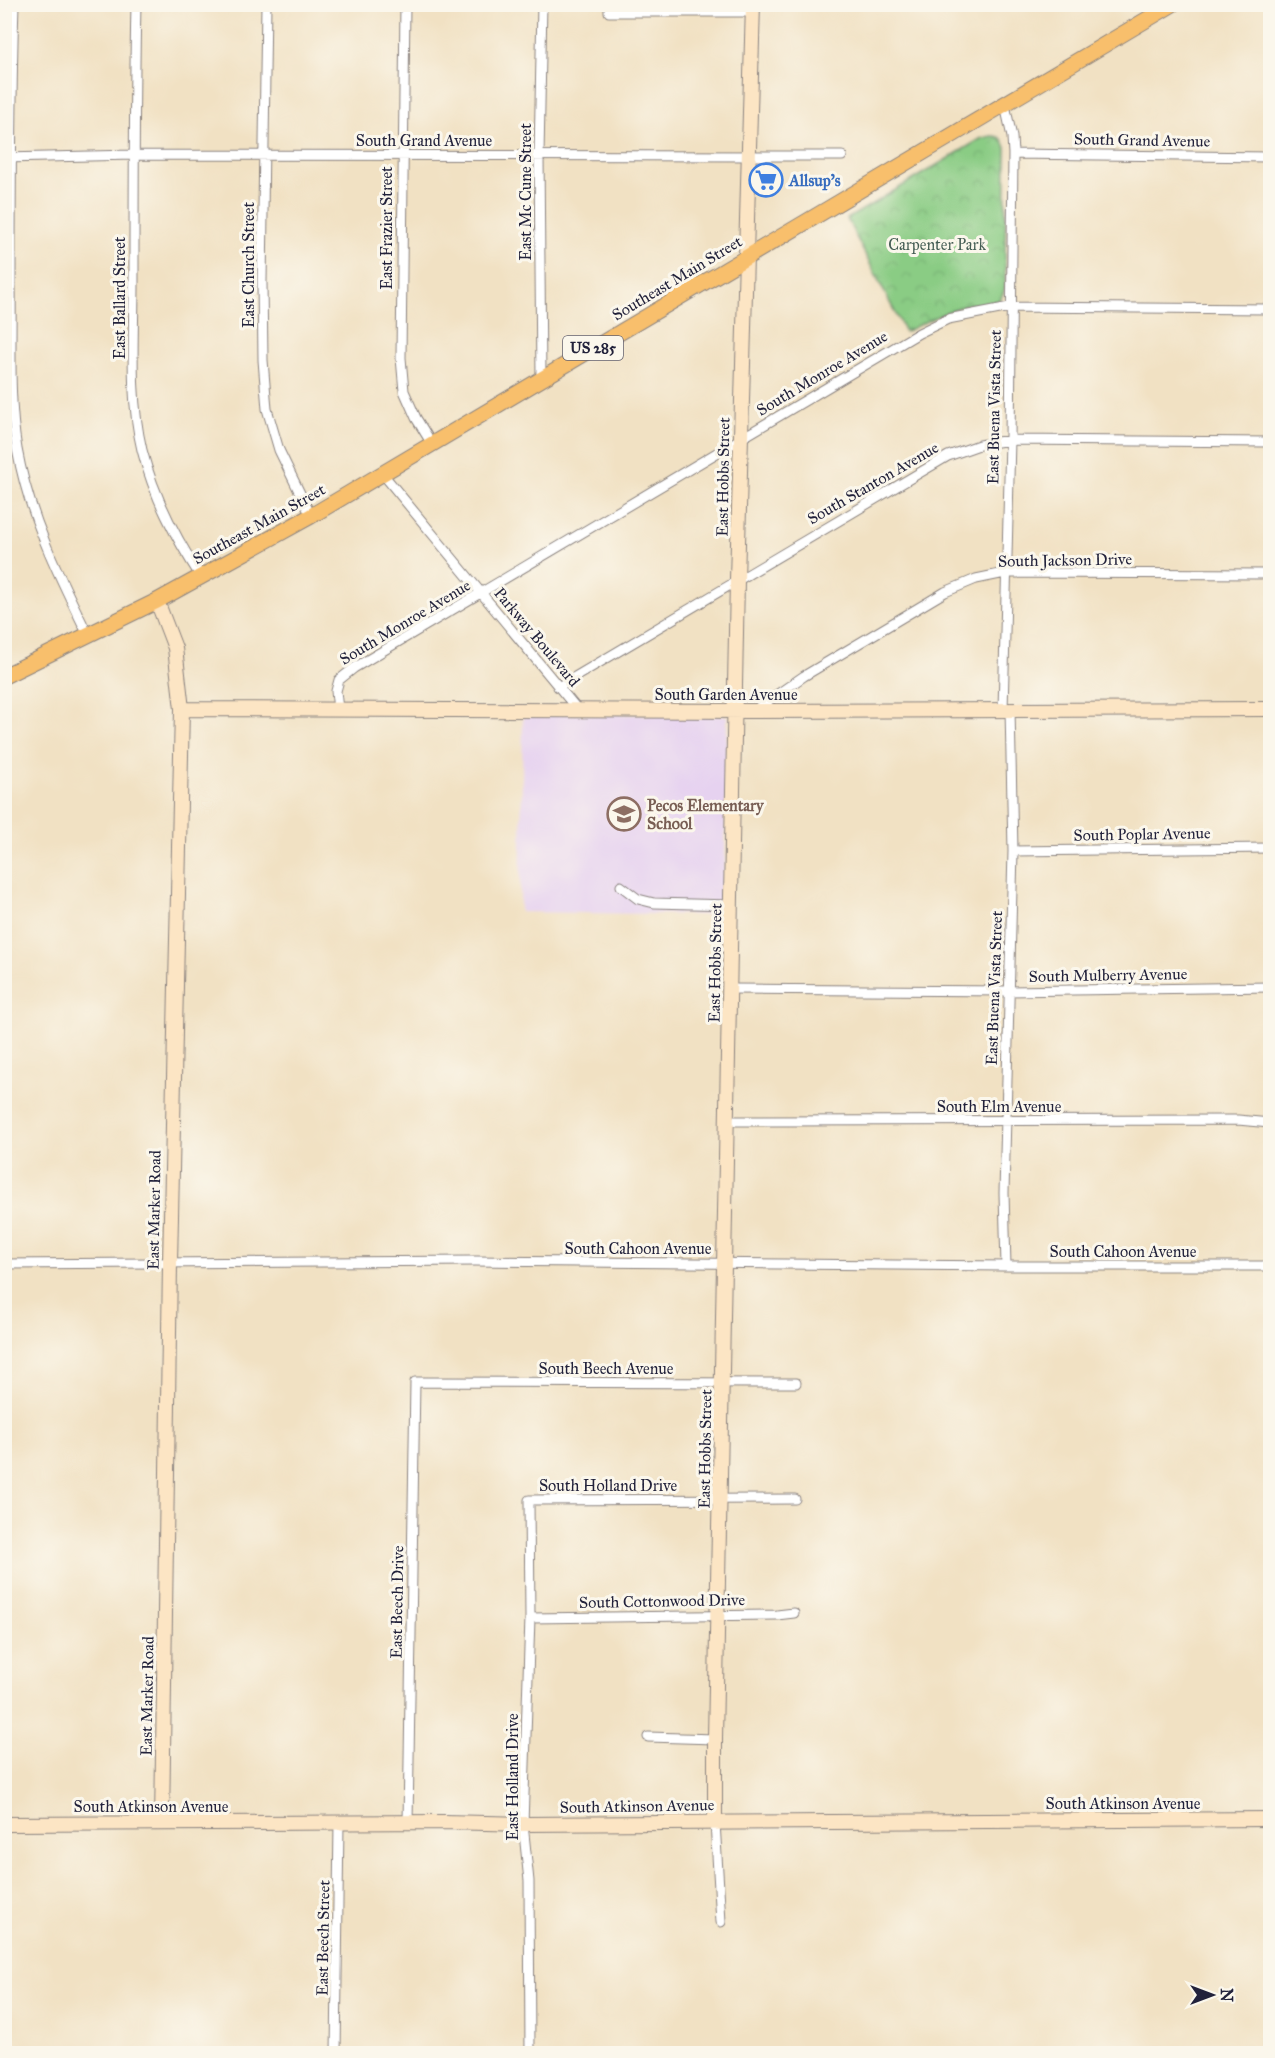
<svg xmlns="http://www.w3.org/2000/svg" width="1275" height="2058" font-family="'IM FELL Great Primer',serif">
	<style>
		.built { fill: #e6d2f0 }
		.park { fill: url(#park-crowns); stroke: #567760; stroke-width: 1.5 }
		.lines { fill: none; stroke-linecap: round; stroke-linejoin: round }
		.street-casing { stroke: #8a827f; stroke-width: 11 }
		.secondary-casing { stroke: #8a827f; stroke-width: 16 }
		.primary-casing { stroke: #8a827f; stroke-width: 17 }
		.street { stroke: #fff; stroke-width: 9 }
		.secondary { stroke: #fce5c4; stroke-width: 14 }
		.primary { stroke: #f8bf6c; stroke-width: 15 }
		.labels { text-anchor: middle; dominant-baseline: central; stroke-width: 6; stroke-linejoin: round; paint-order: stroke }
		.shield { fill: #fbf7ec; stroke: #636270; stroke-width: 1.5 }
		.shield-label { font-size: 15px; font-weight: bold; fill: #22223b }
		.street-label { font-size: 16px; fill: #22223b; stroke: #fbf7ec }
		.shop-label { font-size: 16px; font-weight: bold; fill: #366cbe; stroke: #fbf7ec; text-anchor: start }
		.park-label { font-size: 16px; fill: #465e55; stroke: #fbf7ec }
		.education-label { font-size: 16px; font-weight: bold; fill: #785e54; stroke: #fbf7ec; text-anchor: start }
	</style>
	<defs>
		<pattern id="park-crowns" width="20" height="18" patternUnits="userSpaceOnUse" patternTransform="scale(1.5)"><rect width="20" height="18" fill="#8acc84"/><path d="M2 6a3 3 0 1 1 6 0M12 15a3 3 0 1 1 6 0" fill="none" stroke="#77af73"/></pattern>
	</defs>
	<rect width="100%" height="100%" fill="#fbf7ec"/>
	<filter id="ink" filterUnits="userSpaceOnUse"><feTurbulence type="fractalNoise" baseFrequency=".0167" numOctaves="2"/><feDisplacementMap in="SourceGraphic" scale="12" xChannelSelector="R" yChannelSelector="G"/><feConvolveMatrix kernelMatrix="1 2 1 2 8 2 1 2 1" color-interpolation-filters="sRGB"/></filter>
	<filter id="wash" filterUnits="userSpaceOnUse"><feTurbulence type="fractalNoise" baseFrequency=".008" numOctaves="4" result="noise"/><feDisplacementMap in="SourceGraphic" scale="24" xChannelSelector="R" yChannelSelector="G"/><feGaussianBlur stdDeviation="1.35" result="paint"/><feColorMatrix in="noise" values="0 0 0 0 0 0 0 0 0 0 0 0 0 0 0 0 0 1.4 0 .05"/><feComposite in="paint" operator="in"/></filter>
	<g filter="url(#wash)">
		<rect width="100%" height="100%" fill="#f1e1c3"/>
		<path class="built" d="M523 713 727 716 724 915 520 912Z"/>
		<path class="park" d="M992 136C1001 136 1003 139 1006 148L1005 287C1004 291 1003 296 999 300 991 307 976 303 967 305 945 311 925 322 905 332L847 219 982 138Z"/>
	</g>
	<g filter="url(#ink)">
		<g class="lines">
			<defs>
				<path id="street" d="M14 4C11 98 11 192 11 286 12 340 8 396 17 449 29 516 58 574 88 635
					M136 4C134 97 134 190 134 282 134 337 129 396 142 450 154 497 175 537 201 577
					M266 4 262 282 263 360 267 409 279 450 311 516
					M405 4 401 358 404 391 416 418 432 444
					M609 4V12H753
					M1013 154 1270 157
					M4 158 133 155 842 156
					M541 379 539 155 542 4
					M382 473 577 709
					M558 687 948 456 979 445 1010 440 1270 442
					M338 710 336 691 339 680 354 668 919 333 948 319 1010 307 1270 309
					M1003 710 1010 440 1013 154 1012 137 1005 105
					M753 711 804 676 945 592 976 579 1005 573 1270 574
					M1013 851 1270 848
					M621 886 638 899 654 903 732 905
					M731 989 1009 991 1270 987
					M728 1121 1238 1120 1270 1123
					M4 1264 475 1261 1006 1266H1270
					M1006 1266 1004 1193 1013 851 1010 709
					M530 1618 777 1615 794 1613
					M648 1737 715 1739
					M715 1822 721 1922
					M408 1823 415 1382 796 1383
					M336 2054 339 1823
					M530 2054 529 1881 523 1824 530 1618 529 1500 795 1499"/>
				<path id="secondary" d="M157 601 175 648 182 709 170 1263 162 1823
					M182 709 753 711 1270 709
					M715 1822V1739L737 580 753 4
					M4 1824 444 1822 523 1824 1270 1819"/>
				<path id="primary" d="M4 676 157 601 311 516 1173 4"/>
			</defs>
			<use href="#street" class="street-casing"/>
			<use href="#secondary" class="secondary-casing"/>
			<use href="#primary" class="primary-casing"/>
			<use href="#street" class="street"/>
			<use href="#secondary" class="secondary"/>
			<use href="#primary" class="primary"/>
		</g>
	</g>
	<defs>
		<symbol id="supermarket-ring" viewBox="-11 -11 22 22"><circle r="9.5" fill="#fbf7ec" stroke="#3f7fe0" stroke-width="1.5"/><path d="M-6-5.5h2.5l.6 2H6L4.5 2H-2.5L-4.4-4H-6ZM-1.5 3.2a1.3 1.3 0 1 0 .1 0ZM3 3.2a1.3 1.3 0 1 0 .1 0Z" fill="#3f7fe0"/></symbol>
		<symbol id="school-ring" viewBox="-11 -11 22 22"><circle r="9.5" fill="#fbf7ec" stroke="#8d6e63" stroke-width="1.5"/><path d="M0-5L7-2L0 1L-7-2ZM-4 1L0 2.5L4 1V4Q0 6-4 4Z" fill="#8d6e63"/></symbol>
	</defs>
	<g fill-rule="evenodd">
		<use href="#supermarket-ring" x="747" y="161" width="38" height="38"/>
		<use href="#school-ring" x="605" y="795" width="38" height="38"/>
	</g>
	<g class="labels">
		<rect class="shield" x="563" y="336" width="60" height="24" rx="4.5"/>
		<g class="shield-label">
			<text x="593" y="348">US 285</text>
		</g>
		<g class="street-label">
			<text x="424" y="140">South Grand Avenue</text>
			<text transform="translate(1142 140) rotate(1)">South Grand Avenue</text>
			<text transform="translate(525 192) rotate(-90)">East Mc Cune Street</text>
			<text transform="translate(386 228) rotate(-90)">East Frazier Street</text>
			<text transform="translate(248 265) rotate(-90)">East Church Street</text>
			<text transform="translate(677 278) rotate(-31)">Southeast Main Street</text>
			<text transform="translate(119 298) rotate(-90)">East Ballard Street</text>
			<text transform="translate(822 373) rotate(-31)">South Monroe Avenue</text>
			<text transform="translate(994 407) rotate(-89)">East Buena Vista Street</text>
			<text transform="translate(723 477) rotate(-89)">East Hobbs Street</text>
			<text transform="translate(873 483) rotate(-30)">South Stanton Avenue</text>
			<text transform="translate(259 524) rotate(-29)">Southeast Main Street</text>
			<text transform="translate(1065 560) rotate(-1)">South Jackson Drive</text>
			<text transform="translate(405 622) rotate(-31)">South Monroe Avenue</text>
			<text transform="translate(537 637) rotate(50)">Parkway Boulevard</text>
			<text x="726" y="694">South Garden Avenue</text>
			<text transform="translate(1142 834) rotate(-1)">South Poplar Avenue</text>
			<text transform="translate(715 963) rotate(-89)">East Hobbs Street</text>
			<text transform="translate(1108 975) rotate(-1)">South Mulberry Avenue</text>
			<text transform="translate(994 988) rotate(-88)">East Buena Vista Street</text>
			<text x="999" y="1106">South Elm Avenue</text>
			<text transform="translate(154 1210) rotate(-89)">East Marker Road</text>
			<text x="638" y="1248">South Cahoon Avenue</text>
			<text x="1123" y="1251">South Cahoon Avenue</text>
			<text x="606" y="1368">South Beech Avenue</text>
			<text transform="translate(705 1449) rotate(-89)">East Hobbs Street</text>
			<text x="608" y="1485">South Holland Drive</text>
			<text transform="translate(662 1601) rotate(-1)">South Cottonwood Drive</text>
			<text transform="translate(397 1602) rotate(-89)">East Beech Drive</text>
			<text transform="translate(147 1696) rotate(-89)">East Marker Road</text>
			<text transform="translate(512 1777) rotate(-90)">East Holland Drive</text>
			<text x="1123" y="1803">South Atkinson Avenue</text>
			<text x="151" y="1806">South Atkinson Avenue</text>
			<text transform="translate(637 1806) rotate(-1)">South Atkinson Avenue</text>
			<text transform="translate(323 1938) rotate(-89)">East Beech Street</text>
		</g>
		<g class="shop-label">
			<text x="789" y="180">Allsup's</text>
		</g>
		<g class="park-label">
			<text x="937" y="244">Carpenter Park</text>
		</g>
		<g class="education-label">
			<text x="647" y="805">Pecos Elementary<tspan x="647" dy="18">School</tspan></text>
		</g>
	</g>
	<rect width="1275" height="2058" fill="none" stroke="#fbf7ec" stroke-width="24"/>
	<g transform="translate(1212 1995) rotate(90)" stroke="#fbf7ec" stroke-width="4.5" paint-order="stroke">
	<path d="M0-4.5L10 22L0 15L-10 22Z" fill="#22223b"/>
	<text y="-9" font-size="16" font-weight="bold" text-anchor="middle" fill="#22223b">N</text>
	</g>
</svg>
